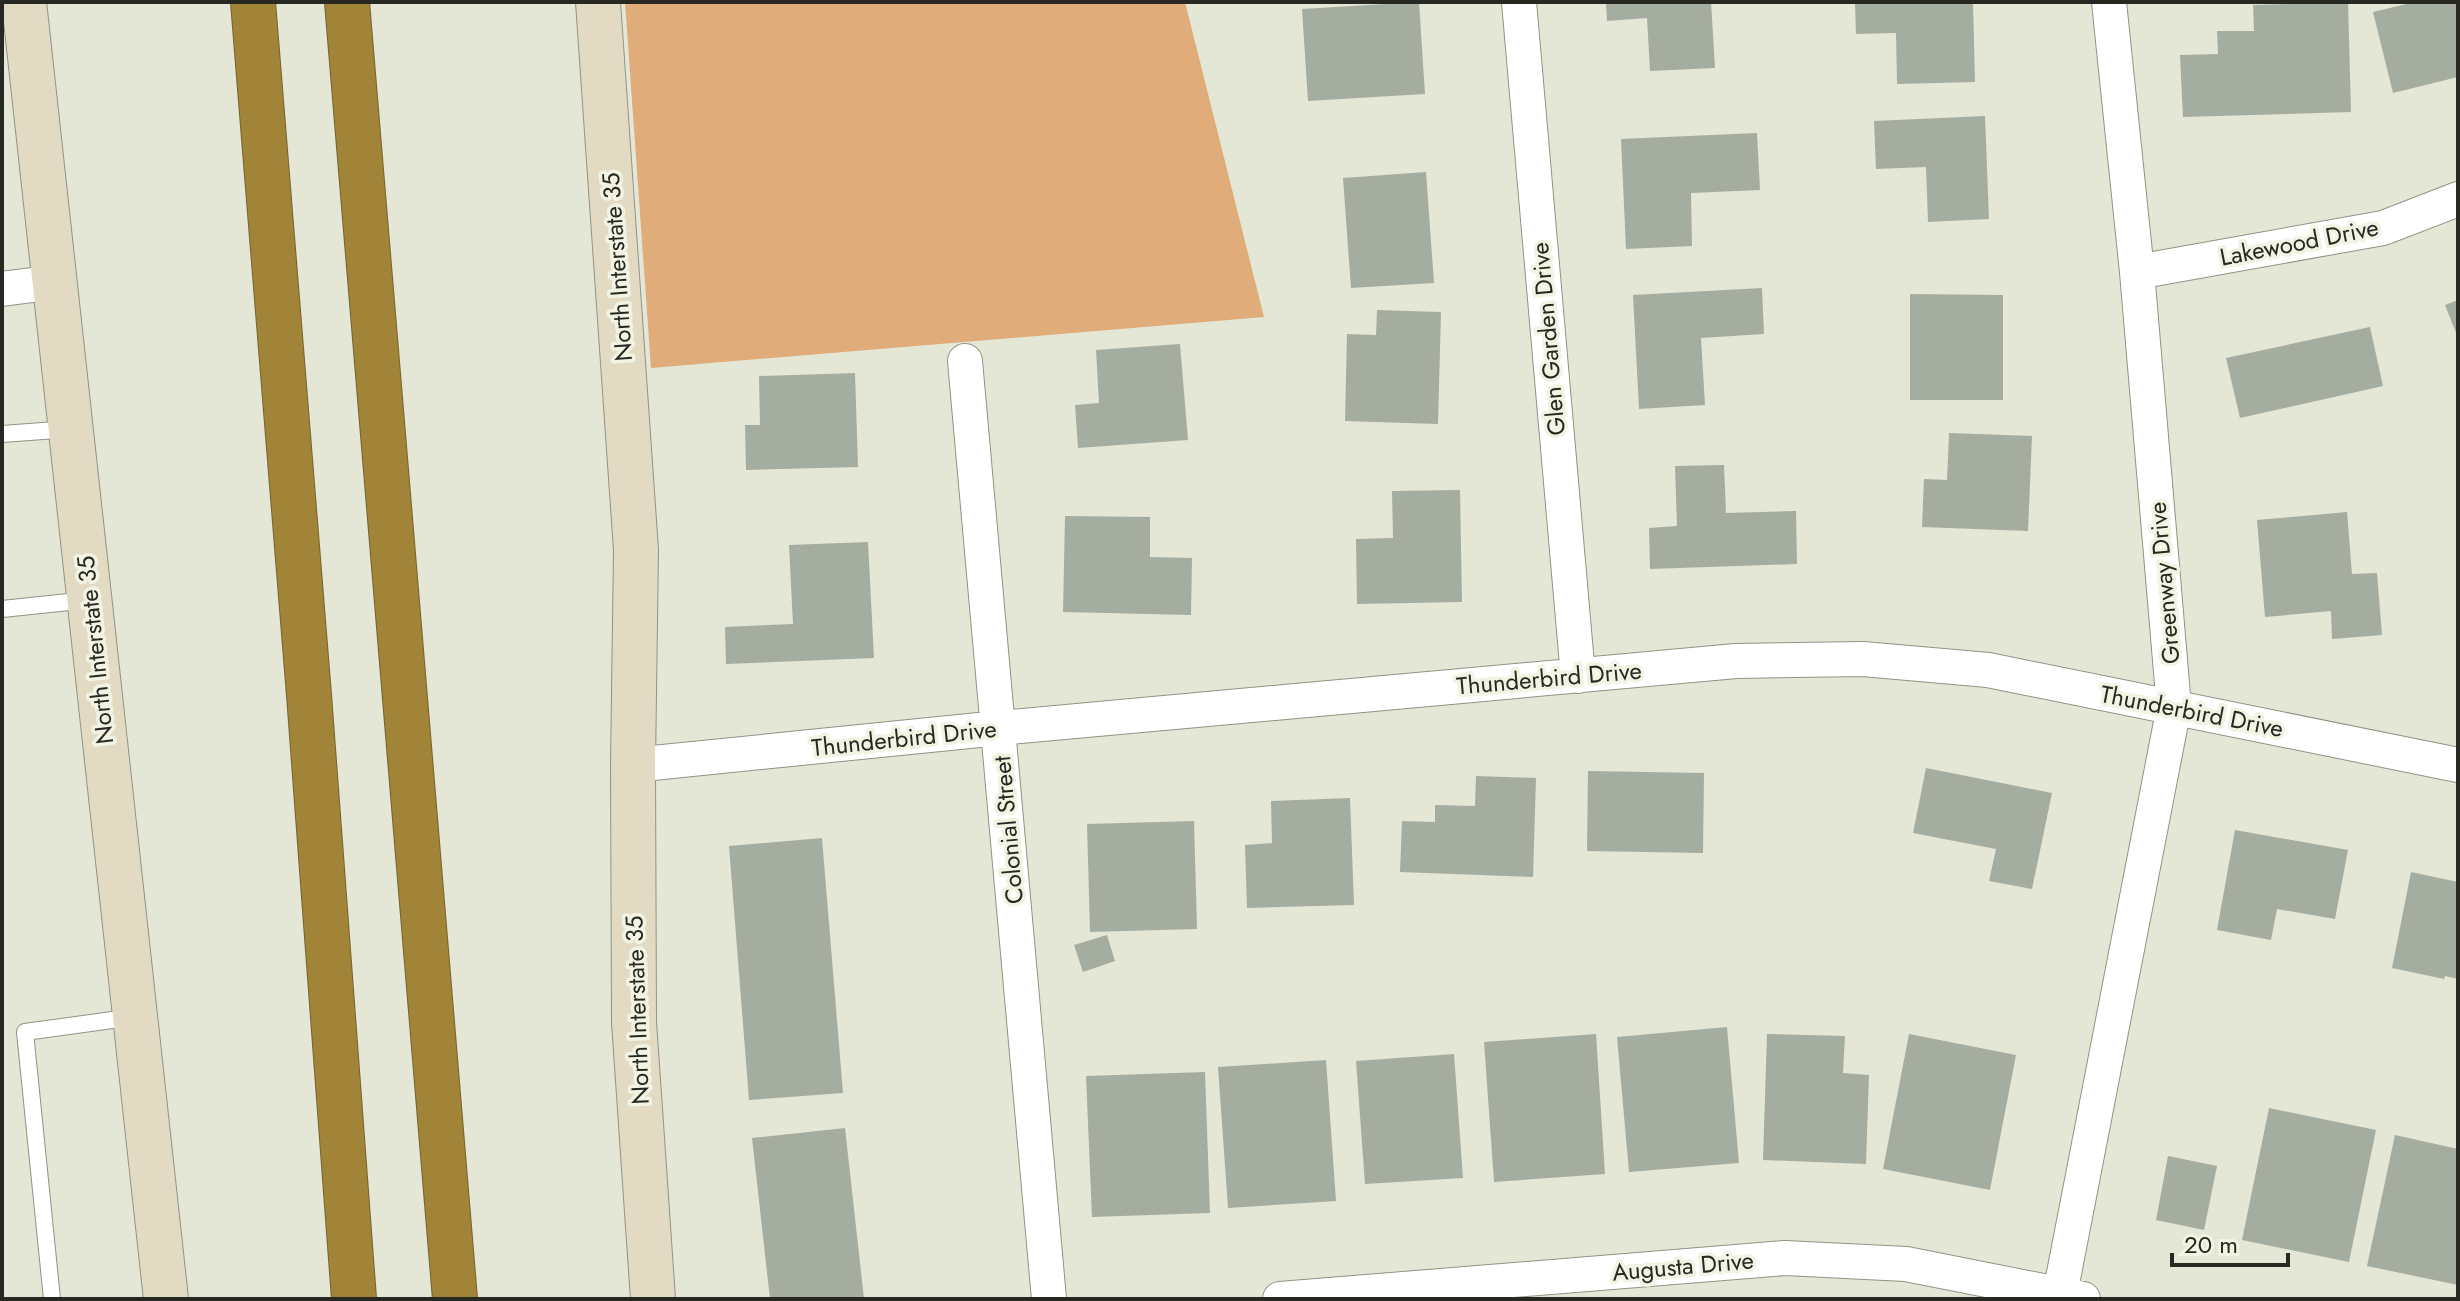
<svg xmlns="http://www.w3.org/2000/svg" width="2460" height="1301" font-family="Jost,sans-serif">
	<style>
		.green { fill: #e0ac79 }
		.building { fill: #a5ada0 }
		.lines { fill: none; stroke-linecap: round; stroke-linejoin: round }
		.service-casing { stroke: #919384; stroke-width: 18 }
		.minor-casing { stroke: #919384; stroke-width: 36 }
		.secondary-casing { stroke: #919384; stroke-width: 46 }
		.motorway-casing { stroke: #766430; stroke-width: 46 }
		.service { stroke: #fff; stroke-width: 16 }
		.minor { stroke: #fff; stroke-width: 34 }
		.secondary { stroke: #e3dac3; stroke-width: 44 }
		.motorway { stroke: #a18438; stroke-width: 44 }
		.labels { text-anchor: middle; dominant-baseline: central; stroke-width: 7; stroke-linejoin: round; paint-order: stroke }
		.street-label { font-size: 24px; fill: #272822; stroke: #f2f3e3 }
	</style>
	<rect width="100%" height="100%" fill="#e4e6d6"/>
	<path class="green" d="M625 2H1185L1264 317 651 368Z"/>
	<path class="building" d="M1419 2 1425 94 1308 101 1302 9Z
		M1606 2H1711L1715 68 1650 71 1647 18 1607 21Z
		M1855 2H1973L1975 82 1897 84 1896 33 1856 34Z
		M2348 2 2351 112 2183 117 2180 55 2218 54 2217 31H2254L2253 5Z
		M2415 2H2458V77L2393 93 2373 12Z
		M1985 116 1989 219 1928 222 1926 167 1876 169 1874 121Z
		M1757 133 1760 190 1691 193 1692 246 1626 249 1621 139Z
		M1426 172 1434 283 1351 288 1343 178Z
		M1762 288 1764 334 1701 338 1705 405 1639 409 1633 295Z
		M1910 294 2003 295V400H1910Z
		M2458 300V338L2445 305Z
		M1377 310 1441 312 1438 424 1345 421 1347 334 1376 335Z
		M2370 327 2383 386 2240 418 2226 358Z
		M1180 344 1188 440 1078 448 1075 405 1099 403 1096 350Z
		M855 373 858 467 746 470 745 425H760L759 376Z
		M1949 433 2032 436 2028 531 1922 527 1924 479 1947 480Z
		M1724 465 1726 513 1796 511 1797 564 1650 569 1649 528 1677 526 1675 466Z
		M1460 490 1462 602 1357 604 1356 539 1393 538 1392 491Z
		M2347 512 2352 574 2377 573 2382 635 2332 639 2331 611 2265 617 2257 520Z
		M1065 516 1150 517V557L1192 558 1191 615 1063 612Z
		M868 542 874 658 726 664 725 627 793 624 789 545Z
		M1926 768 2052 793 2032 889 1989 881 1996 849 1913 833Z
		M1588 771 1704 773 1703 853 1587 851Z
		M1476 776 1536 778 1533 877 1400 872 1402 821 1435 822V805L1475 806Z
		M1350 798 1354 905 1247 908 1245 845 1272 843 1271 801Z
		M1194 821 1197 929 1090 932 1087 824Z
		M2235 830 2348 850 2335 919 2277 909 2271 940 2217 930Z
		M822 838 843 1093 749 1100 729 846Z
		M2411 872 2458 882V979L2445 976 2444 979 2392 968Z
		M1107 935 1115 961 1083 972 1074 945Z
		M1727 1027 1739 1163 1629 1172 1617 1037Z
		M1596 1034 1605 1174 1494 1182 1484 1042Z
		M1767 1034 1845 1036 1843 1073 1869 1075 1866 1164 1763 1160Z
		M1909 1034 2016 1055 1990 1190 1883 1169Z
		M1454 1054 1463 1178 1365 1184 1356 1061Z
		M1326 1060 1336 1201 1228 1208 1218 1067Z
		M1205 1072 1210 1213 1092 1217 1086 1076Z
		M2269 1108 2376 1130 2349 1262 2242 1240Z
		M845 1128 864 1299H770L752 1138Z
		M2395 1135 2458 1149V1285L2367 1266Z
		M2168 1156 2217 1166 2204 1230 2156 1220Z"/>
	<g class="lines">
		<defs>
			<path id="service" d="M2 434 70 429
				M2 609 88 600
				M52 1299 25 1032 134 1017"/>
			<path id="minor" d="M1519 2 1578 676
				M2137 272 2383 228 2458 199
				M2 289 56 282
				M965 361 1049 1299
				M633 765 999 728 1736 661 1863 659 1988 670 2458 765
				M1280 1299 1785 1258 1906 1264 2083 1299
				M2059 1299 2174 707 2137 272 2109 2"/>
			<path id="secondary" d="M24 2 166 1299
				M598 2 636 550 633 765 634 1022 653 1299"/>
			<path id="motorway" d="M253 2 309 695 354 1299
				M347 2 455 1299"/>
		</defs>
		<use href="#service" class="service-casing"/>
		<use href="#minor" class="minor-casing"/>
		<use href="#secondary" class="secondary-casing"/>
		<use href="#motorway" class="motorway-casing"/>
		<use href="#service" class="service"/>
		<use href="#minor" class="minor"/>
		<use href="#secondary" class="secondary"/>
		<use href="#motorway" class="motorway"/>
	</g>
	<g class="labels">
		<g class="street-label">
			<text transform="translate(2299 242) rotate(-11)">Lakewood Drive</text>
			<text transform="translate(617 267) rotate(-94)">North Interstate 35</text>
			<text transform="translate(1548 339) rotate(-95)">Glen Garden Drive</text>
			<text transform="translate(2164 583) rotate(-95)">Greenway Drive</text>
			<text transform="translate(95 650) rotate(-96)">North Interstate 35</text>
			<text transform="translate(1549 678) rotate(-5)">Thunderbird Drive</text>
			<text transform="translate(2192 711) rotate(11)">Thunderbird Drive</text>
			<text transform="translate(904 738) rotate(-6)">Thunderbird Drive</text>
			<text transform="translate(1008 830) rotate(-95)">Colonial Street</text>
			<text transform="translate(637 1010) rotate(-92)">North Interstate 35</text>
			<text transform="translate(1683 1266) rotate(-5)">Augusta Drive</text>
		</g>
	</g>
	<rect width="2460" height="1301" fill="none" stroke="#272822" stroke-width="8"/>
	<path d="M2172 1253v12h116v-12" fill="none" stroke="#272822" stroke-width="4"/>
	<text x="2184" y="1253" font-size="24" fill="#272822" stroke="#f2f3e3" stroke-width="6" paint-order="stroke">20 m</text>
</svg>
